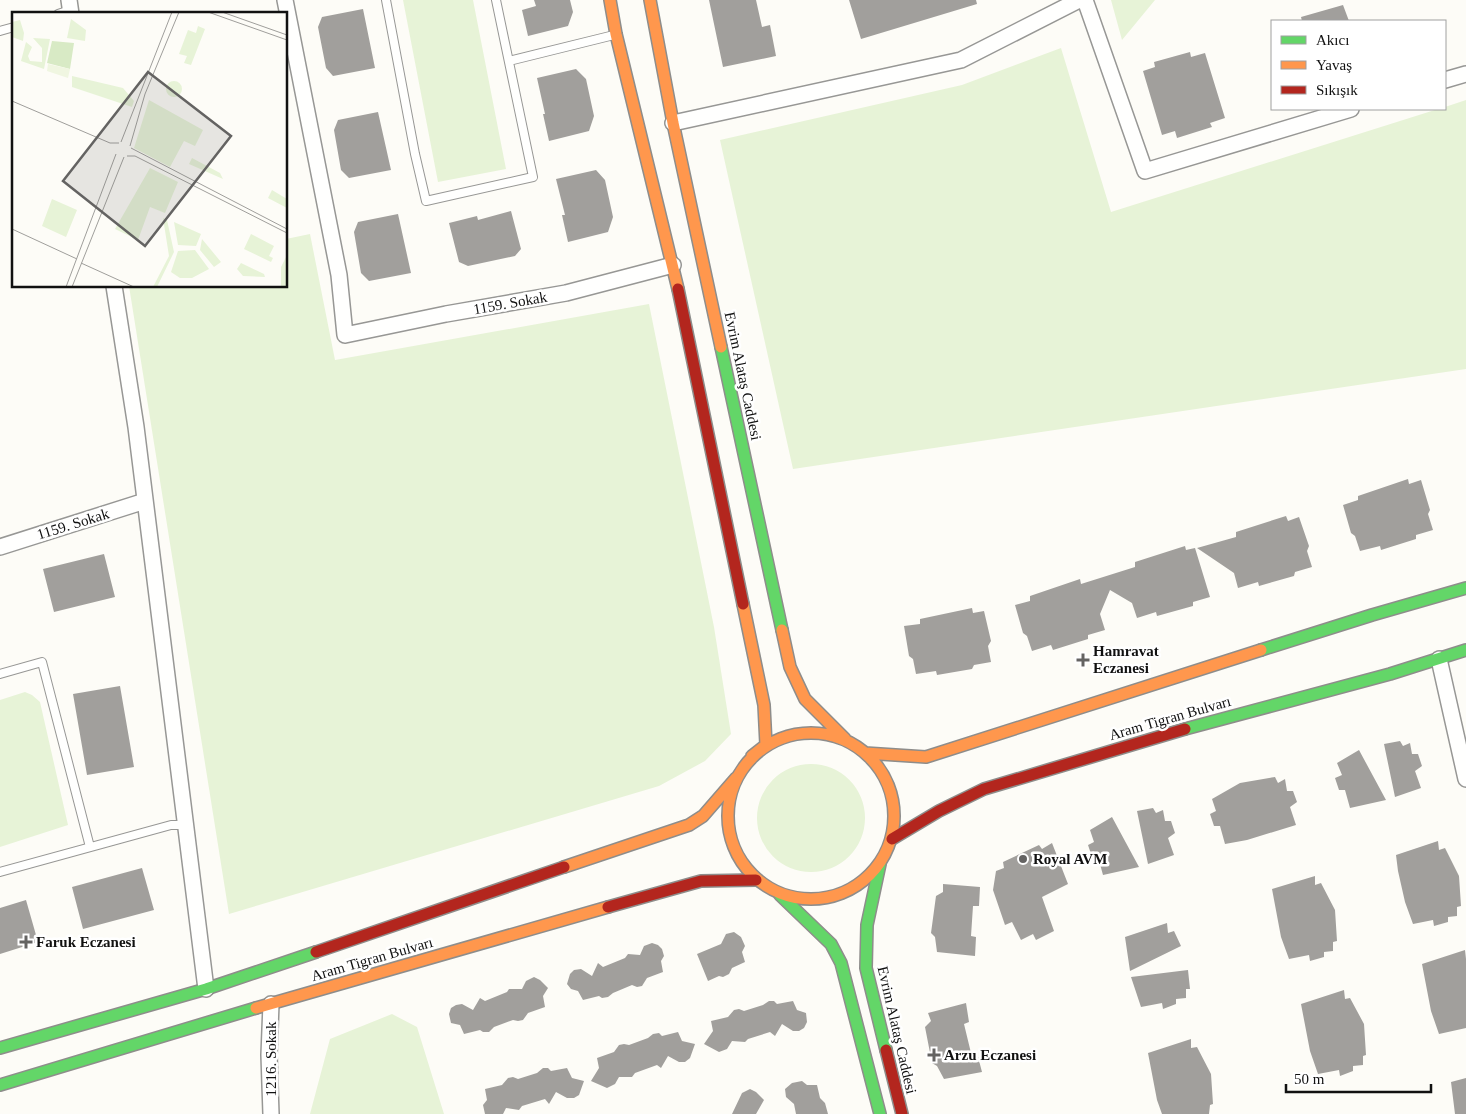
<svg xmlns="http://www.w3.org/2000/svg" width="1466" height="1114" font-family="'Times New Roman',serif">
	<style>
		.green { fill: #e7f3d7 }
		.building { fill: #a19f9c }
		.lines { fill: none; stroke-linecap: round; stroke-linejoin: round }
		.lane-casing { stroke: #979795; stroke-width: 10 }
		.street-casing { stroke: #979795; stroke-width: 18 }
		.fast-casing { stroke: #8e8d8b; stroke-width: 14 }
		.slow-casing { stroke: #8e8d8b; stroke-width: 14 }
		.jam-casing { stroke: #8e8d8b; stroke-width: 14 }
		.lane { stroke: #fffffe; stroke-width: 8 }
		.street { stroke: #fffffe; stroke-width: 15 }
		.fast { stroke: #63d668; stroke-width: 11 }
		.slow { stroke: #ff974d; stroke-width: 11 }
		.jam { stroke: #b3261e; stroke-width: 11 }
		.poi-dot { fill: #646362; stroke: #fff; stroke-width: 2 }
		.labels { text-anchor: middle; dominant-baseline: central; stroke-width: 5; stroke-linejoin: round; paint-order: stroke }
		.street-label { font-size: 15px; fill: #111; stroke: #fff }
		.poi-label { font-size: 15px; font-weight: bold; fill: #111; stroke: #fff; text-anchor: start }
		.inset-road { fill: none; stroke: #9f9e9b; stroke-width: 1 }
		.view { fill: #646362; fill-opacity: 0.15; stroke: #646362; stroke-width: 2.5 }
		.inset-edge { fill: none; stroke: #111; stroke-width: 2.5 }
	</style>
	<rect width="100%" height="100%" fill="#fdfcf7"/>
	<path class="green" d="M403 0H473L506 169 438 182Z
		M1111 0H1155L1122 40Z
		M1061 48 1111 212 1438 109H1445V107L1466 100V369L793 469 720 140 962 85Z
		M310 234 335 360 649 304 714 627 731 734 705 761 659 786 229 914 129 286H286V239Z
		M25 692 32 695 40 702 68 825 0 847V700Z
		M757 818a54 54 0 1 1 108 0a54 54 0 1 1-108 0Z
		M392 1014 417 1027 444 1114H310L330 1039Z"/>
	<path class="building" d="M534 0H570L573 12 568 26 528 36 522 10 536 6Z
		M709 0H756L762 27 770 25 776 56 723 67Z
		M849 0H976L977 4 861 39Z
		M1343 5 1349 21H1302L1301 17Z
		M363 9 375 68 333 76 326 68 318 27 322 17Z
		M1190 52 1191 57 1205 53 1225 118 1210 123 1212 127 1177 138 1175 131 1162 135 1143 71 1155 67 1154 62Z
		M576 69 586 79 594 116 589 131 549 141 543 114H545L537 78Z
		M378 112 391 170 349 178 341 170 334 130 338 120Z
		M596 170 605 180 613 217 608 232 568 242 562 215H565L556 179Z
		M511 211 521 249 515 256 468 266 459 262 449 223 477 216 478 220Z
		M398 214 411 273 369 281 361 273 354 232 358 222Z
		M1408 479 1409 484 1421 480 1430 510 1428 514 1433 530 1416 535V539L1381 550 1380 546 1360 551 1355 536 1351 533 1343 505 1358 500V496Z
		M1286 516 1288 521 1299 517 1309 546 1307 551 1312 567 1295 572 1294 576 1259 586 1258 582 1238 588 1234 573 1197 548 1236 537V532Z
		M1185 546 1186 550 1195 548 1210 597 1193 602V606L1157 616 1156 612 1137 618 1132 603 1110 590 1100 614 1105 630 1088 635V639L1053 650 1051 645 1032 651 1027 636 1023 633 1015 605 1030 601V596L1080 579 1081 584 1135 567V562Z
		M104 554 115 597 54 612 43 569Z
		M972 608 973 613 984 611 991 641 988 646 991 662 974 665 972 669 937 675 936 671 916 674 913 659 909 656 904 626 920 624V619Z
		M120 686 134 767 87 775 73 694Z
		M1400 741 1403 746 1410 743 1412 754H1418L1422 766 1415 771 1421 788 1395 797 1384 744Z
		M1359 750 1386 800 1350 808 1345 790H1339L1335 778 1342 775 1337 763Z
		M1275 777 1278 783 1285 779 1287 791H1293L1297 802 1290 807 1296 825 1247 840 1225 844 1220 826H1214L1210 814 1216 811 1212 799 1240 783Z
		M1153 808 1156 813 1163 810 1165 821H1171L1175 833 1168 838 1174 855 1148 864 1137 811Z
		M1112 817 1139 867 1103 875 1098 857H1092L1088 845 1094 842 1090 830Z
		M1438 841 1439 850 1445 848 1459 876 1461 906 1457 907V916L1448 917V922L1434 926 1433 920 1413 924 1405 902 1398 871 1396 855Z
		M1052 843 1068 884 1042 897 1054 931 1036 940 1033 934 1021 940 1012 922 1005 925 993 890 996 871 1004 868 1003 862 1039 845 1042 849Z
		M142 868 154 910 83 929 72 887Z
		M1315 876V885L1321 883 1335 910 1337 941 1333 942V951L1324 952V957L1310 961 1309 955 1289 959 1281 937 1272 889Z
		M943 884 980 887 979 906H973L971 936 976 937 975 956 937 952 935 937 931 933 936 896 943 892Z
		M26 900 38 942 0 954V908Z
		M1167 923 1168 933 1174 931 1181 946 1130 971 1125 937Z
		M734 932 741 937 745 946 742 952 745 962 732 968 729 974 723 977 719 976 708 981 697 954 721 944 726 934Z
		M652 943 658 945 662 949 664 956 661 961 663 972 647 978 642 986 637 987 632 985 613 993 608 997 602 998 599 996 583 1000 578 991 571 989 567 984 570 974 574 970 581 969 592 976 598 963 603 967 625 958 628 954 640 955 644 946Z
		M1465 950 1466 959V1028L1439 1034 1431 1011 1422 964Z
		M1188 970 1190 989H1186V998L1176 999V1004L1163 1009 1162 1003 1141 1007 1131 977Z
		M534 977 540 980 548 988 543 996 545 1007 528 1013 523 1020 518 1021 513 1020 494 1027 489 1032H483L480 1030 464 1034 460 1025 451 1023 449 1014 451 1008 456 1005 462 1004 473 1010 480 998 485 1001 507 992 509 989H522L526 981Z
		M1344 990 1345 999 1350 998 1364 1024 1366 1055 1363 1056V1065L1353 1066V1071L1340 1076 1339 1070 1318 1074 1310 1051 1301 1004Z
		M769 1001H774L777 1004 793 1001 797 1010 806 1013 807 1022 804 1028 799 1031H793L782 1024 775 1036 770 1032 748 1039 745 1042 732 1041 727 1049 719 1052 704 1044 713 1031 711 1021 728 1017 734 1010 739 1009 744 1011 763 1005Z
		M966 1003 969 1022 964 1024 971 1053H977L982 1072 944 1079 937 1066 932 1063 925 1027 931 1021 928 1013Z
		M678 1032 682 1041 695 1044 690 1058 685 1062H679L668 1056 661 1068 657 1065 635 1073 632 1077H619L615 1084 607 1088 591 1081 599 1068 597 1058 614 1052 619 1045 624 1044 629 1045 648 1038 653 1034 659 1033 662 1036Z
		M1191 1039V1048L1197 1047 1211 1074 1213 1104 1210 1105 1209 1114H1162L1157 1100 1148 1053Z
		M543 1068H548L551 1071 567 1068 572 1078 584 1081 579 1095 574 1098H567L556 1092 549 1104 545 1099 522 1106 519 1110 506 1108 503 1114H485L483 1105 487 1100 485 1089 502 1085 508 1078 513 1077 518 1079 537 1073Z
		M1466 1078V1114H1455L1451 1082Z
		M802 1081 807 1085H817L820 1098 825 1103 828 1114H796L794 1104 786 1097 785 1089 792 1083Z
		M750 1089 756 1092 764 1100 756 1114H732L742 1093Z"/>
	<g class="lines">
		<defs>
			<path id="lane" d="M386 0 415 154 426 201 533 177 496 0
				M58 14 70 10
				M0 31 14 27
				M509 61 614 35
				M0 674 42 662 90 847
				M0 872 171 825H187"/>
			<path id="street" d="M69 0 71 14
				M285 0 339 275 345 335 446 314 566 293 673 265
				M1085 0 1145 171 1351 109
				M1445 80 1466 74
				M673 123 961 60 1079 0
				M114 286 136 427 206 989
				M0 547 145 501
				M1439 659 1466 779
				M271 1114 269 1055 271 1004"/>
			<path id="fast" d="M721 347 782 630
				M1261 650 1372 615 1466 588
				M1185 729 1390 674 1466 650
				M880 864 867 925 866 968 886 1050
				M780 895 831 944 841 963 880 1114
				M0 1048 206 989 316 952
				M0 1085 256 1008"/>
			<path id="slow" d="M610 0 616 34 678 289
				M650 0 673 123 721 347
				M743 604 764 705 766 745 752 756
				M782 630 790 667 805 699 845 739
				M728 816a83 83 0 1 1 166 0a83 83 0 1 1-166 0Z
				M865 753 926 757 1261 650
				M564 867 689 825 703 816 736 778
				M256 1008 608 907"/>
			<path id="jam" d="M678 289 743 604
				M892 839 939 811 984 789 1185 729
				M608 907 701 881 756 880
				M316 952 564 867
				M886 1050 902 1114"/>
		</defs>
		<use href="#lane" class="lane-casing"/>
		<use href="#street" class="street-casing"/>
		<use href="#fast" class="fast-casing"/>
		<use href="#slow" class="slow-casing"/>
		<use href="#jam" class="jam-casing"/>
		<use href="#lane" class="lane"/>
		<use href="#street" class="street"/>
		<use href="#fast" class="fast"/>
		<use href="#slow" class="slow"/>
		<use href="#jam" class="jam"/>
	</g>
	<g class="poi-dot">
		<path d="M1080.5 652.5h5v5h5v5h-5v5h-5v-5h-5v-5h5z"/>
		<circle cx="1023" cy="859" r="5"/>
		<path d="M23.5 934.5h5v5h5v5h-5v5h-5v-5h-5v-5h5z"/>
		<path d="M931.5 1047.5h5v5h5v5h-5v5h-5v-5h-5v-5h5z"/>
	</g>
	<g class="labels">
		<g class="street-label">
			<text transform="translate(510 303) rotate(-10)">1159. Sokak</text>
			<text transform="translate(743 376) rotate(78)">Evrim Alataş Caddesi</text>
			<text transform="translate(73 524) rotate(-17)">1159. Sokak</text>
			<text transform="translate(1170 718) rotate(-16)">Aram Tigran Bulvarı</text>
			<text transform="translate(372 959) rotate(-16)">Aram Tigran Bulvarı</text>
			<text transform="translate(897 1030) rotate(77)">Evrim Alataş Caddesi</text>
			<text transform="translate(271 1059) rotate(-90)">1216. Sokak</text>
		</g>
		<g class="poi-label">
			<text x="1093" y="651">Hamravat<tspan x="1093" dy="17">Eczanesi</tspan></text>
			<text x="1033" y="859">Royal AVM</text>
			<text x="36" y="942">Faruk Eczanesi</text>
			<text x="944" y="1055">Arzu Eczanesi</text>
		</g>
	</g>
	<g transform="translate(12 12)">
		<rect width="275" height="275" fill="#fdfcf7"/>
		<path d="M59 7 74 18 73 29 55 26ZM8 8 12 21 11 29 0 25V10ZM186 14 193 17 179 53 172 51 175 44 167 42 176 18 184 21ZM21 26 38 27 32 57 9 49 14 30 20 35 16 44 18 49 30 50V36ZM60 64 111 76 122 89 120 95 60 75ZM154 77a8 8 0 1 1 16 0a8 8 0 1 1-16 0ZM137 88 191 118 183 134 172 129 158 155 122 136ZM180 146 208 161 211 167 177 152ZM138 156 166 170 153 201 138 195 126 228 103 217ZM260 178 275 187V196L256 186ZM40 187 65 198 54 225 30 214ZM151 206 155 208 162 240 145 275H141L157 244ZM162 210 189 222 184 234 166 233ZM239 222 262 234 257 244 261 246 259 250 232 237ZM190 227 209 250 202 255 188 238ZM183 238 197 257 180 266H168L159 260 166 239ZM275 243V275H269V255ZM229 251 252 262 253 265 231 264 225 257Z" fill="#e7f3d7"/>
		<path d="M40 29 62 31 58 57 35 51Z" fill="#d8eac5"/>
		<path d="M36 52 58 57 56 66 35 59Z" fill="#f0f6e1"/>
		<path class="inset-road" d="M196 0 275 28M210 0 275 23M0 89 98 131H107M109 130 160 0M118 134 133 82 167 0M119 136 275 217M115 144H123L275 221M0 217 65 247M69 251 122 275M54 275 104 142M60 275 112 145"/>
		<path class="view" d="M136 60 219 124 133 234 51 169Z"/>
		<rect width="275" height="275" class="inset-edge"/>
	</g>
	<rect x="1271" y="20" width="175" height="90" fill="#ffffff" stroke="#a0a0a0"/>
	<rect x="1281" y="36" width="25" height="8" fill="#63d668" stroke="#a0a0a0"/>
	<text x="1316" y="45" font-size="15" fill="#111111">Akıcı</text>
	<rect x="1281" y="61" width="25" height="8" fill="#ff974d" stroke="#a0a0a0"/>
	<text x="1316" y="70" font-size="15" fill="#111111">Yavaş</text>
	<rect x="1281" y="86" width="25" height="8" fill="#b3261e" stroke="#a0a0a0"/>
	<text x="1316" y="95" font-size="15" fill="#111111">Sıkışık</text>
	<path d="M1286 1084v8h145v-8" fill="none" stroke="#111111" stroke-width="2.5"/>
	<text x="1294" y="1084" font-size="15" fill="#111111" stroke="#ffffff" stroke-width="4" paint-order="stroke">50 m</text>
</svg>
